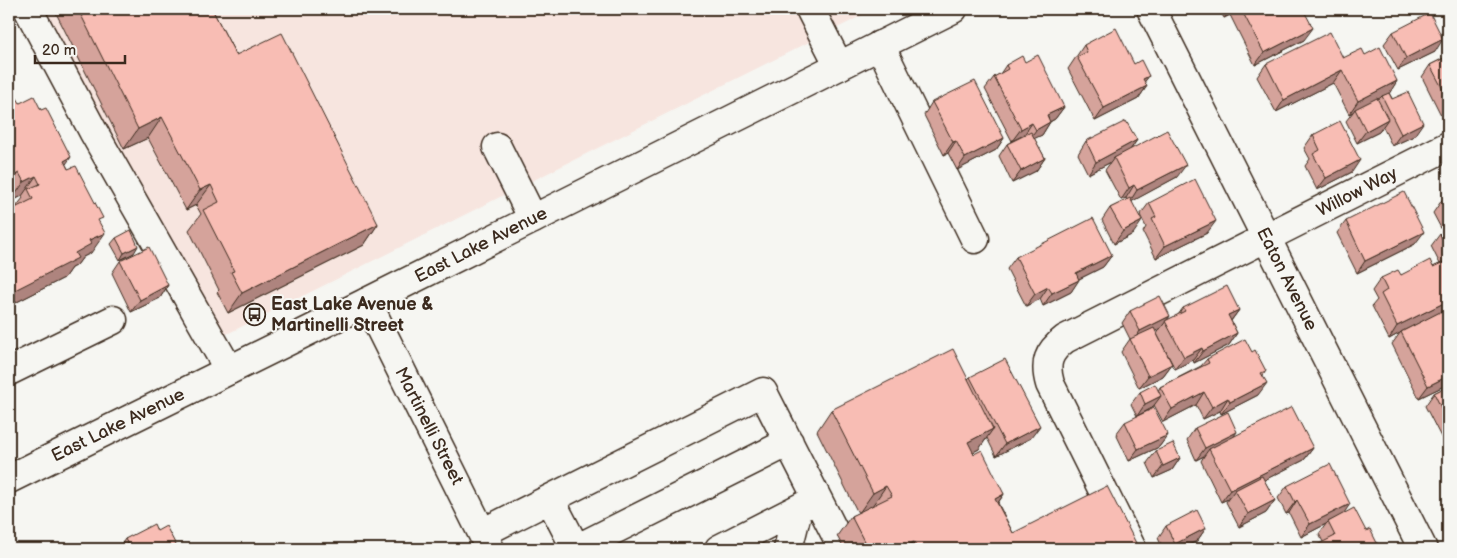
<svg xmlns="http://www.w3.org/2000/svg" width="1457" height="558" font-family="'Balsamiq Sans',sans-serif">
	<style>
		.built { fill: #f7e5df }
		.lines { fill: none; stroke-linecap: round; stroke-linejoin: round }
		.minor-casing { stroke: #3b2a1e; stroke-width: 31 }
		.major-casing { stroke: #3b2a1e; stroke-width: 31 }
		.minor { stroke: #f6f6f2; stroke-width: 28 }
		.major { stroke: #f6f6f2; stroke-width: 28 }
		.wall { fill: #d5a39b; stroke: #3b2a1e }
		.shaded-wall { fill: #ae847e; stroke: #3b2a1e }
		.building { fill: #f8bdb4; stroke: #3b2a1e }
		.labels { text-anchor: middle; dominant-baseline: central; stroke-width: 4; stroke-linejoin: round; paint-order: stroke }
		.street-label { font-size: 18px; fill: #3b2a1e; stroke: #f6f6f2 }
		.poi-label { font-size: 18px; font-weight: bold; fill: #3b2a1e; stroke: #f6f6f2; text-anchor: start }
	</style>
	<rect width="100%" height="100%" fill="#f6f6f2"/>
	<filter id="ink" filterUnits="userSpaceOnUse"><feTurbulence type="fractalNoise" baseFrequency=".02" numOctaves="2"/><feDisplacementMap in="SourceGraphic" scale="10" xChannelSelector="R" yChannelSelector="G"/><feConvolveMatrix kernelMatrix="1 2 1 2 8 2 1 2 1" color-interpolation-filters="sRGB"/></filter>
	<g filter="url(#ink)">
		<path class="built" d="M36 9H875L215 340Z"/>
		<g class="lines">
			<defs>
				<path id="minor" d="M28 9 93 131 229 370
					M810 9 839 66
					M1151 9 1423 549
					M880 45 975 239
					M497 147 533 219
					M367 302 490 549
					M9 371 113 320
					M550 499 576 549
					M482 533 763 392 843 549
					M576 549 789 442
					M719 549 817 499
					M788 549 798 509
					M1132 549 1050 384C1044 363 1048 352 1065 339L1448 146"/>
				<path id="major" d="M9 479 367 302 953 9"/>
			</defs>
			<use href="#minor" class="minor-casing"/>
			<use href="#major" class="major-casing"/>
			<use href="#minor" class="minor"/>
			<use href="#major" class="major"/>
		</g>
		<path class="wall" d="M54 9H212L236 55 378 224 364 245 228 313 217 292 219 290 189 230 201 214 196 205 186 210 148 138 124 149Z
			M1219 9H1303L1304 40 1255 65 1230 15 1224 18Z
			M1393 32 1435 52 1398 70 1384 44Z
			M1084 45 1134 64 1149 76 1144 82 1147 86 1138 99 1095 121 1068 69Z
			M1365 55 1397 81 1389 93 1414 136 1392 146 1383 127 1379 132 1357 143 1346 121 1353 112 1349 114 1333 83 1276 112 1257 77 1266 64 1343 58Z
			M1448 56V111L1441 115 1422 77 1430 65Z
			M1025 62 1064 107 1055 119 1050 122 1042 135 1034 138 1045 158 1036 171 1012 183 999 156 1007 144 1012 141 985 89 994 77 1000 74 1006 65Z
			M932 102 1004 138 996 150 957 170 948 153 944 155 924 115Z
			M9 103 66 165 99 223 91 253 83 257 77 265 71 268 64 278 9 306V211L16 207 23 198 22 196 10 202 9 200Z
			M1313 135 1352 172 1317 190 1305 166 1310 159 1304 148Z
			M1137 140 1131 149 1177 177 1132 201 1133 234 1114 244 1102 220 1110 208 1127 200 1126 198 1121 200 1105 170 1111 162 1088 174 1078 154 1086 141Z
			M1448 197V384L1419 398 1392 344 1400 333 1389 339 1372 306 1377 300 1372 291 1381 278 1401 275 1433 267 1440 264 1431 246 1440 234 1443 232 1433 213 1442 200Z
			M1149 203 1207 233 1156 258 1143 232 1146 227 1140 215Z
			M1346 221 1415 244 1357 273 1337 233Z
			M116 238 134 253 120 260 111 244Z
			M1112 255 1103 267 1079 279 1071 292 1043 306 1040 299 1026 306 1007 269 1016 257Z
			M120 261 168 285 160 298 131 312 112 273Z
			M1183 308 1239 310 1231 321 1237 333 1229 345 1194 363 1193 360 1175 369 1157 334 1160 329 1155 331 1172 364 1163 376 1139 388 1121 352 1130 339 1122 323 1130 311 1170 316 1166 321 1178 315Z
			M1252 352 1266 371 1263 375 1258 395 1221 414 1220 411 1203 419 1196 405 1163 422 1154 405 1152 408 1137 416 1131 404 1140 392 1158 391 1160 387 1201 366 1207 359Z
			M970 377 1031 438 996 456 987 438 979 449 973 452 1004 494 998 503 1013 533 1139 549H844L837 536 851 516 858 513 817 431 831 410 968 379Z
			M1448 386V436L1442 439 1425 406 1434 393Z
			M1125 422 1168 435 1159 447 1129 461 1116 434Z
			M1195 428 1234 437 1313 448 1304 460 1264 480 1275 500 1266 513 1239 527 1226 502 1228 499 1221 502 1201 461 1204 456 1196 460 1187 440Z
			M1156 451 1180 458 1172 470 1154 478 1147 463Z
			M1287 486 1344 514 1366 531 1380 549 1323 542 1319 534 1326 524 1301 537 1289 513 1286 514 1278 498Z
			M1166 526 1206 528 1197 541 1181 549H1163L1158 538Z
			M157 531 178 549H118L125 539Z"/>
		<path class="shaded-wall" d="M1231 9H1235L1230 15 1224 18Z
			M1313 28 1304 40 1255 65 1264 53Z
			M1443 39 1435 52 1398 70 1406 58Z
			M1342 70 1333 83 1276 112 1284 100Z
			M1149 76 1140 88 1143 79Z
			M1397 81 1389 94 1382 96 1380 98 1356 110 1355 109 1353 112 1349 114 1358 101Z
			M1147 86 1138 99 1095 121 1104 108Z
			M1448 105V111L1441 115Z
			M1064 107 1055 119 1038 128 1047 115Z
			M162 117 148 138 124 149 138 129Z
			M1388 119 1379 132 1357 143 1366 131Z
			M1050 122 1042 135 1027 142 1036 130Z
			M1032 123 1024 135 1012 141 1021 129Z
			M1423 123 1414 136 1392 146 1401 134Z
			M1004 138 996 150 957 170 965 158Z
			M1137 140 1128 153 1114 158 1111 162 1088 174 1096 162Z
			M956 141 948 153 944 155 953 142Z
			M71 157 57 177 64 161Z
			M1045 158 1036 171 1012 183 1021 171Z
			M1360 160 1352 172 1317 190 1326 178Z
			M1186 165 1177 177 1129 203 1137 190Z
			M19 173 9 188V178Z
			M36 176 22 196 10 202 24 182Z
			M211 185 196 205 186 210 200 190Z
			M1134 185 1126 198 1121 200 1129 188Z
			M1142 221 1133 234 1114 244 1123 231Z
			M1216 221 1207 233 1156 258 1165 246Z
			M378 224 364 245 228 313 242 293Z
			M1424 232 1415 244 1357 273 1365 261Z
			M105 233 91 253 83 257 77 265 71 268 64 278 9 306V293L89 240Z
			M138 246 134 253 120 260 124 253Z
			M1112 255 1103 267 1067 285 1076 273Z
			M1079 280 1071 292 1043 306 1052 293Z
			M168 285 160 298 131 312 140 300Z
			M1048 287 1040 299 1026 306 1035 294Z
			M1448 301V309L1401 332 1400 333 1389 339 1397 326Z
			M1239 310 1230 322 1228 315Z
			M1170 316 1160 329 1132 343 1140 331Z
			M1237 333 1229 345 1194 363 1203 351Z
			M1202 348 1193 360 1175 369 1184 357Z
			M1172 364 1163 376 1139 388 1148 376Z
			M1448 376V384L1419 398 1428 386Z
			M1267 383 1258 395 1221 414 1230 402Z
			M1204 392 1196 405 1163 422 1172 409Z
			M1161 396 1152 408 1137 416 1145 404Z
			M1228 398 1220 411 1203 419 1212 407Z
			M1040 426 1031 438 996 456 1005 444Z
			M993 429 979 449 954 462 968 442Z
			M1448 430V436L1442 439Z
			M1237 432 1228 444 1209 449 1204 456 1196 460 1205 448Z
			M1168 435 1159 447 1129 461 1138 449Z
			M1313 448 1304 460 1237 494 1235 490 1228 499 1221 502 1230 490Z
			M1180 458 1172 470 1154 478 1163 466Z
			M886 486 872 506 859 513 873 493Z
			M1004 494 990 514 995 499Z
			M1275 500 1266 513 1239 527 1248 514Z
			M1297 500 1289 513 1286 514 1295 502Z
			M1350 504 1342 516 1328 522 1326 524 1301 537 1310 524Z
			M1206 528 1197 541 1181 549H1172L1175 544Z
			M914 542 908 549H899Z"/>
		<path class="building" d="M78 9H212L236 55 282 33 378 224 242 293 231 272 234 271 203 210 219 202 211 185 200 190 162 117 138 129Z
			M1241 9H1303L1313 28 1264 53Z
			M1430 13 1443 39 1406 58 1393 32Z
			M1116 28 1134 64 1141 60 1149 76 1143 79 1147 86 1104 108 1077 57 1087 52 1084 45Z
			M1330 32 1343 58 1362 49 1365 55 1380 47 1397 81 1358 101 1342 70 1284 100 1266 64Z
			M1038 55 1064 107 1047 115 1050 122 1036 130 1032 123 1021 129 994 77 1008 69 1006 65 1022 56 1025 62Z
			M1448 56V99L1430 65Z
			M975 81 1004 138 965 158 956 141 953 142 932 102Z
			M1408 92 1423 123 1401 134 1382 96 1389 93 1392 99Z
			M34 96 41 110 46 108 71 157 64 161 68 169 76 166 103 218 98 220 105 233 89 240 91 244 75 253 78 258 9 293V211L33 199 28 189 40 184 36 176 24 182 19 173 9 178V103L17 98 20 103Z
			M1377 98 1388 119 1366 131 1355 109Z
			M1126 121 1137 140 1096 162 1086 141Z
			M1340 121 1360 160 1326 178 1313 154 1320 150 1313 135Z
			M1167 130 1186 165 1137 190 1134 185 1129 188 1114 158Z
			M1031 132 1045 158 1021 171 1007 144Z
			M1195 179 1216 221 1165 246 1152 219 1156 217 1149 203Z
			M1404 192 1424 232 1365 261 1346 221Z
			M1448 197V213L1442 200Z
			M1130 198 1142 221 1123 231 1110 208Z
			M1093 218 1112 255 1076 273 1079 280 1052 293 1048 287 1035 294 1016 257Z
			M1448 229V251L1440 234Z
			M131 230 138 246 124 253 116 238Z
			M149 247 168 285 140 300 120 261Z
			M1430 260 1433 267 1448 260V301L1397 326 1381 294 1387 290 1381 278 1398 270 1401 275Z
			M1227 286 1239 310 1228 315 1237 333 1203 351 1202 348 1184 357 1165 321 1185 311 1183 308Z
			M1160 296 1170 316 1140 331 1130 311Z
			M1448 308V376L1428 386 1401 332Z
			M1154 328 1172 364 1148 376 1130 339Z
			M1245 339 1252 352 1255 350 1266 371 1261 373 1267 383 1230 402 1228 398 1212 407 1204 392 1172 409 1160 387 1209 363 1207 359Z
			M953 349 993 429 968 442 974 454 982 450 1004 494 995 499 1013 533 1107 486 1139 549H917L914 542 899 549H868L851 516 892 496 886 486 873 493 831 410Z
			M1005 359 1040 426 1005 444 970 377Z
			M1155 384 1161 396 1145 404 1140 392Z
			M1448 386V422L1434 393Z
			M1292 407 1313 448 1230 490 1209 449Z
			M1154 408 1168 435 1138 449 1125 422Z
			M1228 412 1237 432 1205 448 1195 428Z
			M1173 443 1180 458 1163 466 1156 451Z
			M1330 464 1350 504 1310 524 1297 500 1295 502 1287 486Z
			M1262 476 1275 500 1248 514 1235 490Z
			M1354 508 1366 531 1370 529 1380 549H1309L1335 536 1328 522Z
			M1197 510 1206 528 1175 544 1166 526Z
			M154 524 157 531 166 526 178 549H128L126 547 129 546 125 539Z"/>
	</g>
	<defs>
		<symbol id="bus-ring" viewBox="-11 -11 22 22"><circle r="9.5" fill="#f6f6f2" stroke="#3b2a1e" stroke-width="1.5"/><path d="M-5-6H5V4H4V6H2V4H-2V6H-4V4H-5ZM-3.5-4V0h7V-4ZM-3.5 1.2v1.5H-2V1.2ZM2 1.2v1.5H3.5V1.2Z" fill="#3b2a1e"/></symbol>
	</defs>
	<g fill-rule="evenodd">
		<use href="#bus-ring" x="242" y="302" width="25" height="25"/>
	</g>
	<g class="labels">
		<g class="street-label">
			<text transform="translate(1357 192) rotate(-27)">Willow Way</text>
			<text transform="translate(481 245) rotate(-27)">East Lake Avenue</text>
			<text transform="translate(1287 279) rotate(63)">Eaton Avenue</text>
			<text transform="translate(118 425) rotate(-26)">East Lake Avenue</text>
			<text transform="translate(429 426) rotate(63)">Martinelli Street</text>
		</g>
		<g class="poi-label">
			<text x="271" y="304">East Lake Avenue &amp;<tspan x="271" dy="21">Martinelli Street</tspan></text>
		</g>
	</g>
	<rect width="1457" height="558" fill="none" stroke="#f6f6f2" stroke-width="30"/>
	<rect x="15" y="15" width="1427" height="528" fill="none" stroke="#3b2a1e" stroke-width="2" filter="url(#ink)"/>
	<path d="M35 55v8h90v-8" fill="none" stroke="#3b2a1e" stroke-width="2.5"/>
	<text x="42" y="55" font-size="15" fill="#3b2a1e" stroke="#f6f6f2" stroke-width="4" paint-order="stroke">20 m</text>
</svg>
